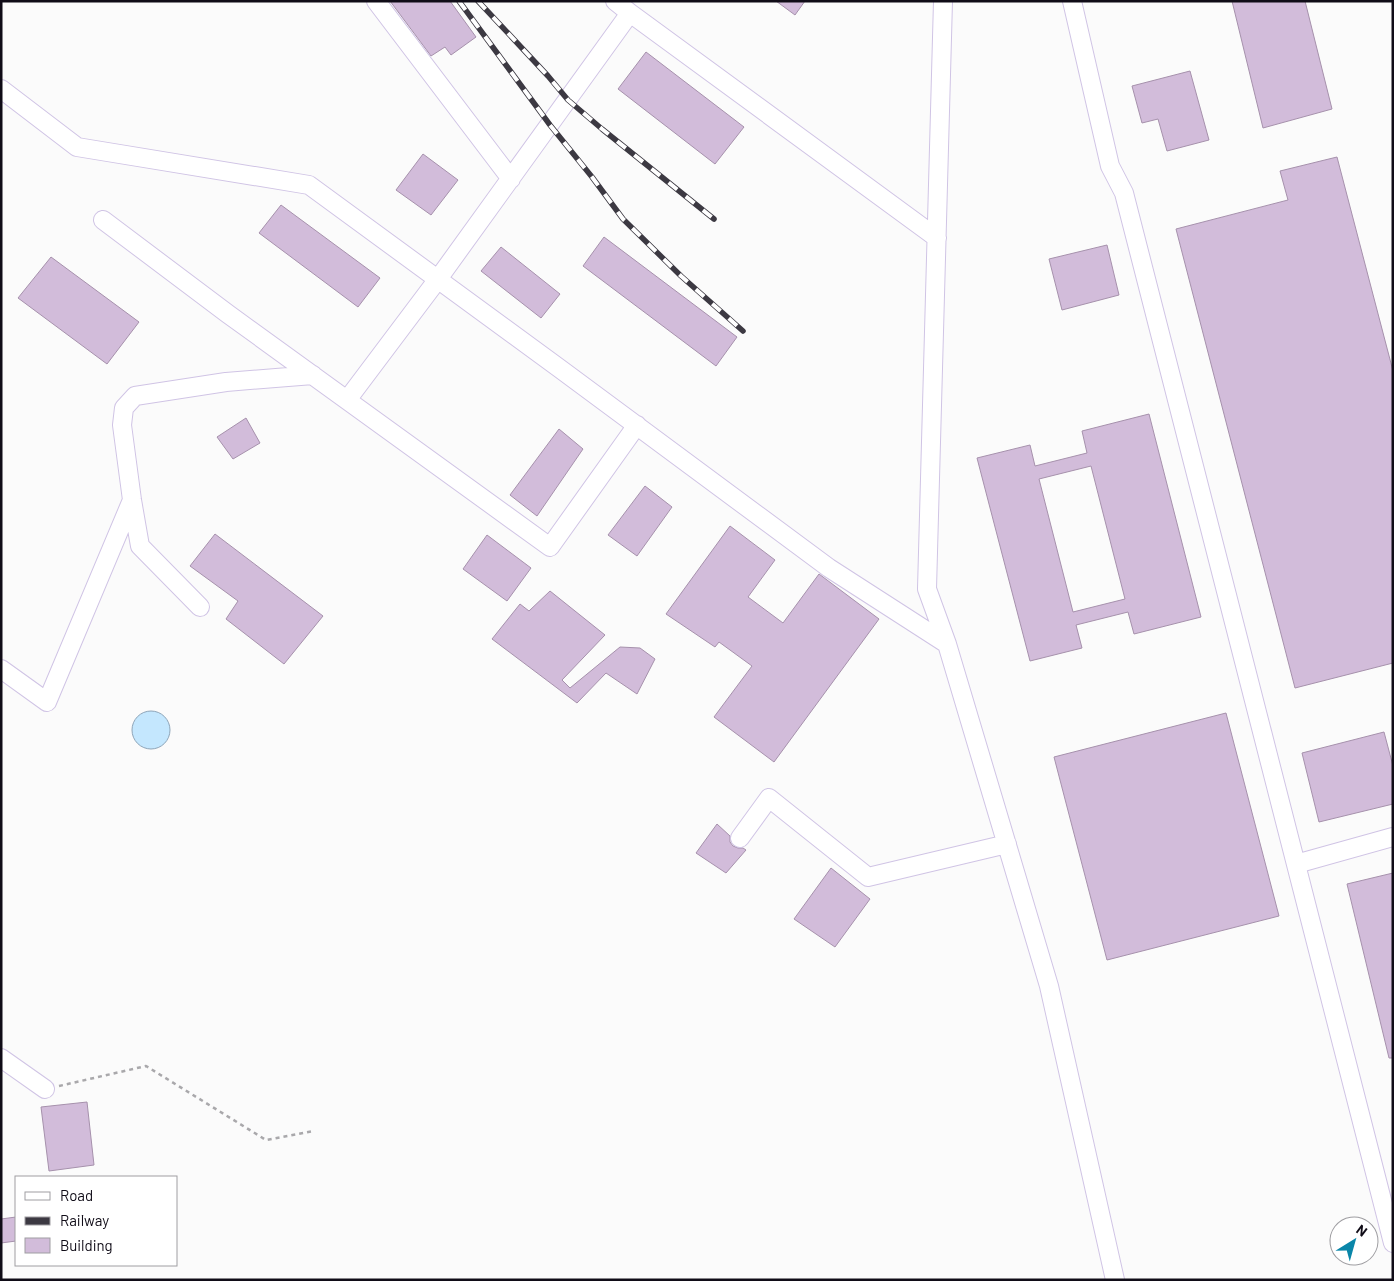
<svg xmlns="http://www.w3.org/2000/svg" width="1394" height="1281" font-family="Barlow,sans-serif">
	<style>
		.water { fill: #c4e7fe; stroke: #8ea5b9 }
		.building { fill: #d2bcda; stroke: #a691ac; fill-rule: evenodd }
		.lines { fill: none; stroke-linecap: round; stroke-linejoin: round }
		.minor-casing { stroke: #d0c4e5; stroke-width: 20 }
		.path { stroke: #a9a8ab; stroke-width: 2.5; stroke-dasharray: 4 4; stroke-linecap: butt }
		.minor { stroke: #fff; stroke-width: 18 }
		.rail-casing { stroke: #3c3942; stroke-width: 5.5 }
		.rail { stroke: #fff; stroke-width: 4; stroke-dasharray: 11; stroke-linecap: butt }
	</style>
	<rect width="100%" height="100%" fill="#fbfbfb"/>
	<path class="water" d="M132 730a19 19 0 1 1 38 0a19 19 0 1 1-38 0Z"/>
	<path class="building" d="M390 1H450L476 37 451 55 445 47 431 56Z
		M776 1H805L795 15Z
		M1232 1H1305L1332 109 1263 128Z
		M646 52 744 127 715 164 618 89Z
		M1190 71 1209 140 1167 151 1158 119 1142 123 1132 86Z
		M423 154 458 180 431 215 396 190Z
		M1337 157 1393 371V663L1295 688 1176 229 1288 200 1280 171Z
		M281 205 380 278 358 307 259 233Z
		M604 237 737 337 716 366 583 266Z
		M1107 245 1119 295 1062 310 1049 259Z
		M501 247 560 294 541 318 481 271Z
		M51 257 139 322 107 364 18 298Z
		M1149 414 1201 617 1134 634 1128 612 1076 625 1082 648 1030 661 977 458 1030 445 1035 466 1087 453 1082 431ZM1091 466 1125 599 1073 612 1039 479Z
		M246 418 260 443 233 459 217 437Z
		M559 429 583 449 537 516 510 495Z
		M645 486 672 507 637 556 608 535Z
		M730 526 775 560 748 597 783 623 819 574 879 619 774 762 714 717 752 666 719 642 715 647 666 614Z
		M215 534 323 616 284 664 226 619 238 601 190 566Z
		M487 535 531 568 507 601 463 569Z
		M550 591 605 635 562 680 570 688 620 647 640 648 655 659 637 694 606 673 577 703 492 639 520 604 529 611Z
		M1226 713 1279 916 1107 960 1054 757Z
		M1384 732 1393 766V804L1319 822 1302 753Z
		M717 824 730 836V842L733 846 738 848H743L746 850 726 873 696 853Z
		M831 868 870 899 835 947 794 919Z
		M1393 873V1058H1389L1347 884Z
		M87 1102 94 1165 49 1171 41 1107Z
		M16 1217V1241L1 1243V1219Z"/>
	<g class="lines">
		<defs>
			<path id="minor" d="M376 1 511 179
				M615 1 630 13
				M943 1 927 589 947 644 1049 986 1115 1280
				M1072 1 1110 166 1124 193 1393 1243
				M1 89 77 147 309 185 559 368 829 568 947 644
				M103 220 228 314 550 547 637 425
				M347 400 438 279 630 13 937 238
				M200 607 140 546 132 500 122 425 124 408 135 396 226 382 313 375
				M1 669 47 702 132 500
				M740 838 769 798 868 877 1007 844
				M1296 864 1393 837
				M1 1058 45 1089"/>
		</defs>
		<use href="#minor" class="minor-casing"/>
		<path class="path" d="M59 1086 146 1066 266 1140 314 1131"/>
		<use href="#minor" class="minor"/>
		<defs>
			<path id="rail" d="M459 1 550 125 592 177 623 219 681 276 743 331
				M478 1 548 76 568 100 602 129 714 219"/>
		</defs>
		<use href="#rail" class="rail-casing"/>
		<use href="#rail" class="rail"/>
	</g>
	<rect width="1394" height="1281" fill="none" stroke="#100c17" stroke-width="5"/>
	<rect x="15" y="1176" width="162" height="90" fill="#ffffff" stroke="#9f9ea2"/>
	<rect x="25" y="1192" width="25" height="8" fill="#ffffff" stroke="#9f9ea2"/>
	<text x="60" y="1201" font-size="15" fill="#100c17">Road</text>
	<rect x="25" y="1217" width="25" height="8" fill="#3c3942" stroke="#9f9ea2"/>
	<text x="60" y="1226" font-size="15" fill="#100c17">Railway</text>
	<rect x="25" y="1238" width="25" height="15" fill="#d2bcda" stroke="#9f9ea2"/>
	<text x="60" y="1251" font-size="15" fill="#100c17">Building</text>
	<g transform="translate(1354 1241) rotate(37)"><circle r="24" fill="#ffffff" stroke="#9f9ea2"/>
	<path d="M0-4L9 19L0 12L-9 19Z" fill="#0a86a9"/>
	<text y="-8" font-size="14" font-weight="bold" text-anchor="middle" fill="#100c17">N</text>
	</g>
</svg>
